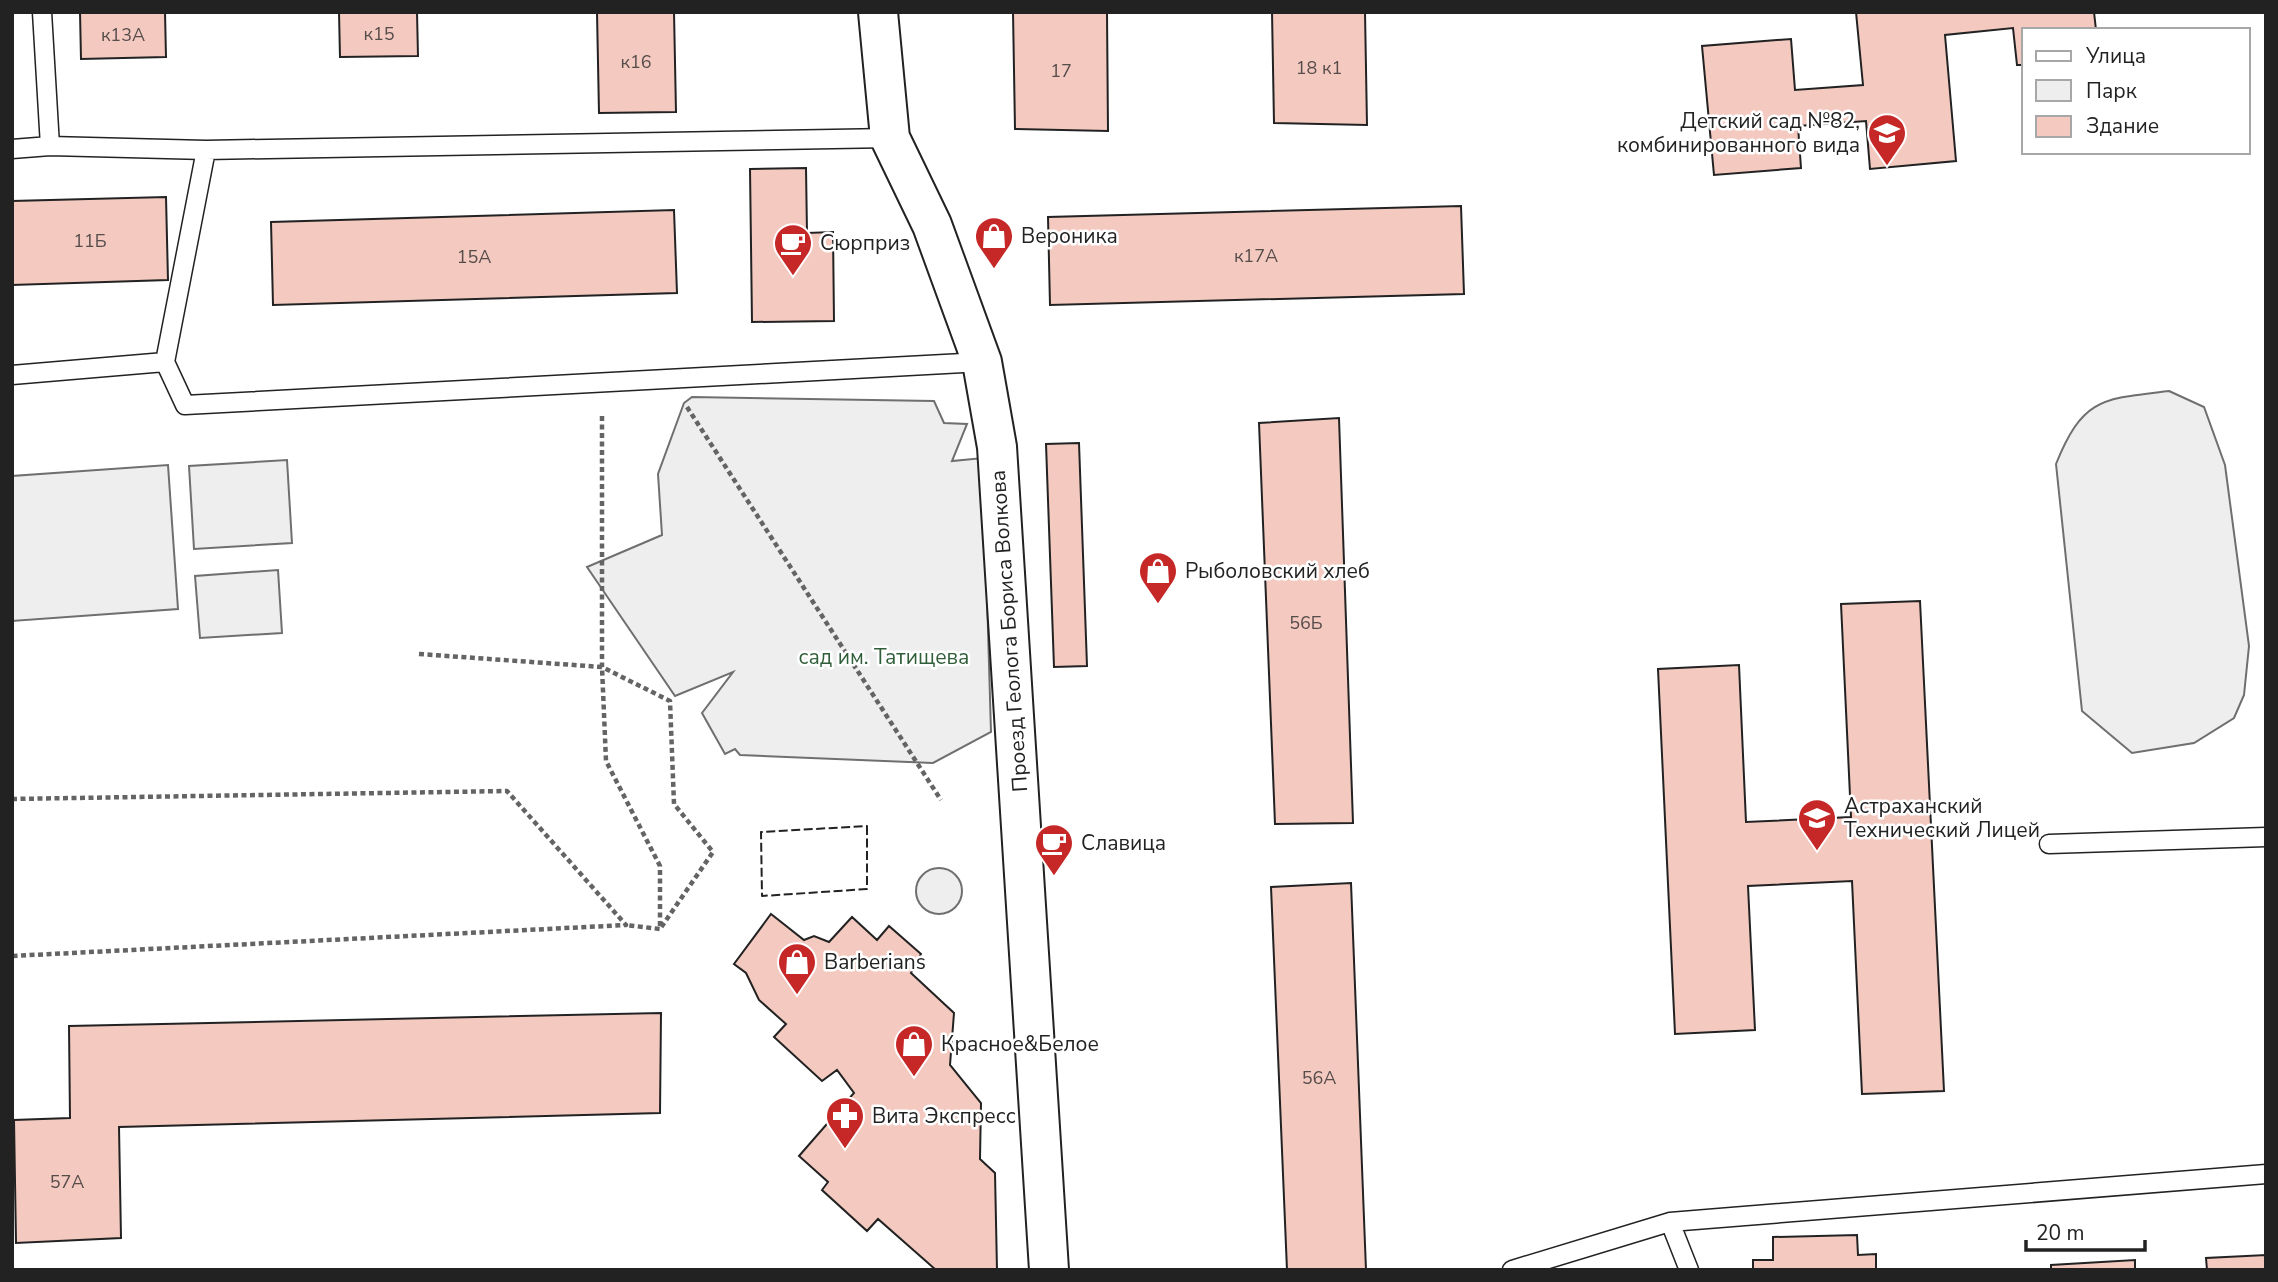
<svg xmlns="http://www.w3.org/2000/svg" width="2278" height="1282" font-family="'Nunito Sans',sans-serif">
	<style>
		.green { fill: #eee; stroke: #6f6f6f; stroke-width: 2 }
		.building { fill: #f3c9c0; stroke: #222; stroke-width: 2 }
		.lines { fill: none; stroke-linecap: round; stroke-linejoin: round }
		.lane-casing { stroke: #222; stroke-width: 21 }
		.secondary-casing { stroke: #222; stroke-width: 42 }
		.path { stroke: #646464; stroke-width: 4.5; stroke-dasharray: 5 3.5; stroke-linecap: butt }
		.lane { stroke: #fff; stroke-width: 18 }
		.secondary { stroke: #fff; stroke-width: 38 }
		.fence { stroke: #222; stroke-width: 2; stroke-dasharray: 9 3.5; stroke-linecap: butt }
		.labels { text-anchor: middle; dominant-baseline: central; stroke-width: 5; stroke-linejoin: round; paint-order: stroke }
		.number-label { font-size: 18px; fill: #564c4a }
		.poi-label { font-size: 21px; fill: #222; stroke: #fff; text-anchor: start }
		.street-label { font-size: 21px; fill: #222; stroke: #fff }
		.park-label { font-size: 21px; fill: #2f5e38; stroke: #fff }
	</style>
	<rect width="100%" height="100%" fill="#fff"/>
	<path class="green" d="M2169 391 2204 407 2225 465 2249 646 2244 695 2234 718 2194 743 2132 753 2082 711 2056 464C2083 397 2103 399 2169 391Z
		M692 397 934 401 944 423 967 424 952 461 983 458 991 732 933 763 740 755 735 749 725 754 702 713 733 672 675 696 587 567 662 535 658 474 684 403Z
		M287 460 292 543 194 549 189 466Z
		M168 465 178 609 12 621V476Z
		M278 570 282 633 200 638 195 576Z
		M916 891a23 23 0 1 1 46 0a23 23 0 1 1-46 0Z"/>
	<path class="building" d="M80 12H165L166 57 81 59Z
		M339 12H417L418 56 340 57Z
		M597 12H674L676 112 599 113Z
		M1013 12H1107L1108 131 1015 129Z
		M1272 12H1365L1367 125 1274 123Z
		M1856 12H2094L2096 30H2024V65H2017L2013 28 1945 35 1956 161 1870 169 1866 121 1798 126 1801 168 1714 175 1702 46 1791 39 1795 90 1863 85Z
		M806 168 807 233 833 232 834 321 752 322 750 169Z
		M166 197 168 280 12 285V201Z
		M1461 206 1464 294 1050 305 1048 217Z
		M674 210 677 293 273 305 271 222Z
		M1339 418 1353 823 1275 824 1259 423Z
		M1079 443 1087 666 1054 667 1046 444Z
		M1920 601 1944 1091 1862 1094 1852 881 1748 886 1755 1030 1675 1034 1658 669 1739 665 1746 822 1851 817 1841 604Z
		M1351 883 1366 1270H1287L1271 887Z
		M771 914 804 940 814 936 829 942 852 917 877 940 889 926 921 954 911 973 954 1013 950 1065 981 1103 980 1159 995 1173 997 1270H936L878 1219 867 1231 822 1190 828 1182 799 1156 854 1093 837 1070 822 1081 774 1037 786 1024 759 1000 746 973 734 964Z
		M661 1013 660 1113 119 1127 121 1238 16 1243 14 1120 70 1118 69 1026Z
		M1857 1235 1858 1255 1876 1254V1270H1753V1260H1773V1237Z
		M2266 1255V1270H2207L2206 1258Z
		M2135 1260V1270H2051V1265Z"/>
	<g class="lines">
		<defs>
			<path id="lane" d="M42 12 50 146
				M12 149 50 146 206 150 890 138
				M165 362 206 150
				M12 375 165 362 185 405 982 362
				M2049 844 2266 837
				M1512 1270 1670 1222
				M1689 1270 1670 1222 2266 1174"/>
			<path id="secondary" d="M878 12 890 138 932 225 982 362 997 447 1049 1270"/>
		</defs>
		<use href="#lane" class="lane-casing"/>
		<use href="#secondary" class="secondary-casing"/>
		<path class="path" d="M687 407 941 800
			M602 416V667L670 701 674 804 713 852 660 929
			M419 654 602 667 606 761 660 866V929L626 925
			M12 799 507 791 626 925 12 956"/>
		<use href="#lane" class="lane"/>
		<use href="#secondary" class="secondary"/>
		<path class="fence" d="M867 826V889L762 896 761 832Z"/>
	</g>
	<defs>
		<symbol id="school-pin" viewBox="-11 -11 22 30"><path d="M0 17L-7.5 6A9.5 9.5 0 1 1 7.5 6Z" fill="#c62828" stroke="#fff"/><path d="M0-5L7-2L0 1L-7-2ZM-4 1L0 2.5L4 1V4Q0 6-4 4Z" fill="#fff"/></symbol>
		<symbol id="shop-pin" viewBox="-11 -11 22 30"><path d="M0 17L-7.5 6A9.5 9.5 0 1 1 7.5 6Z" fill="#c62828" stroke="#fff"/><path d="M-5-2.5h2.3a2.7 3.5 0 0 1 5.4 0H5L5.5 6h-11ZM-1.5-2.5h3a1.5 2.3 0 0 0-3 0Z" fill="#fff"/></symbol>
		<symbol id="cafe-pin" viewBox="-11 -11 22 30"><path d="M0 17L-7.5 6A9.5 9.5 0 1 1 7.5 6Z" fill="#c62828" stroke="#fff"/><path d="M-5.5-4.5H6V0H3Q3 3.5 0 3.5H-2.5Q-5.5 3.5-5.5 0ZM3-3.2v2h1.7v-2ZM-6 4.5H4V6H-6Z" fill="#fff"/></symbol>
		<symbol id="pharmacy-pin" viewBox="-11 -11 22 30"><path d="M0 17L-7.5 6A9.5 9.5 0 1 1 7.5 6Z" fill="#c62828" stroke="#fff"/><path d="M-2-6h4v4h4v4h-4v4h-4v-4h-4v-4h4Z" fill="#fff"/></symbol>
	</defs>
	<g fill-rule="evenodd">
		<use href="#school-pin" x="1865" y="111" width="44" height="60"/>
		<use href="#shop-pin" x="972" y="214" width="44" height="60"/>
		<use href="#cafe-pin" x="771" y="221" width="44" height="60"/>
		<use href="#shop-pin" x="1136" y="549" width="44" height="60"/>
		<use href="#school-pin" x="1795" y="796" width="44" height="60"/>
		<use href="#cafe-pin" x="1032" y="821" width="44" height="60"/>
		<use href="#shop-pin" x="775" y="940" width="44" height="60"/>
		<use href="#shop-pin" x="892" y="1022" width="44" height="60"/>
		<use href="#pharmacy-pin" x="823" y="1094" width="44" height="60"/>
	</g>
	<g class="labels">
		<g class="number-label">
			<text x="379" y="34">к15</text>
			<text x="123" y="35">к13А</text>
			<text x="636" y="62">к16</text>
			<text x="1319" y="68">18 к1</text>
			<text x="1061" y="71">17</text>
			<text x="90" y="241">11Б</text>
			<text x="1256" y="256">к17А</text>
			<text x="474" y="257">15А</text>
			<text x="1306" y="623">56Б</text>
			<text x="1319" y="1078">56А</text>
			<text x="67" y="1182">57А</text>
		</g>
		<g class="poi-label">
			<text x="1860" y="121" text-anchor="end">Детский сад №82,<tspan x="1860" dy="24">комбинированного вида</tspan></text>
			<text x="1021" y="236">Вероника</text>
			<text x="820" y="243">Сюрприз</text>
			<text x="1185" y="571">Рыболовский хлеб</text>
			<text x="1844" y="806">Астраханский<tspan x="1844" dy="24">Технический Лицей</tspan></text>
			<text x="1081" y="843">Славица</text>
			<text x="824" y="962">Barberians</text>
			<text x="941" y="1044">Красное&amp;Белое</text>
			<text x="872" y="1116">Вита Экспресс</text>
		</g>
		<g class="street-label">
			<text transform="translate(1009 631) rotate(-94)">Проезд Геолога Бориса Волкова</text>
		</g>
		<g class="park-label">
			<text x="884" y="657">сад им. Татищева</text>
		</g>
	</g>
	<rect width="2278" height="1282" fill="none" stroke="#222222" stroke-width="28"/>
	<rect x="2022" y="28" width="228" height="126" fill="#ffffff" stroke="#a7a7a7" stroke-width="2"/>
	<rect x="2036" y="51" width="35" height="10" fill="#ffffff" stroke="#a7a7a7" stroke-width="2"/>
	<text x="2086" y="63" font-size="21" fill="#222222">Улица</text>
	<rect x="2036" y="80" width="35" height="21" fill="#eeeeee" stroke="#a7a7a7" stroke-width="2"/>
	<text x="2086" y="98" font-size="21" fill="#222222">Парк</text>
	<rect x="2036" y="116" width="35" height="21" fill="#f3c9c0" stroke="#a7a7a7" stroke-width="2"/>
	<text x="2086" y="133" font-size="21" fill="#222222">Здание</text>
	<path d="M2026 1240v10h119v-10" fill="none" stroke="#222222" stroke-width="3.5"/>
	<text x="2036" y="1240" font-size="21" fill="#222222" stroke="#ffffff" stroke-width="5" paint-order="stroke">20 m</text>
</svg>
